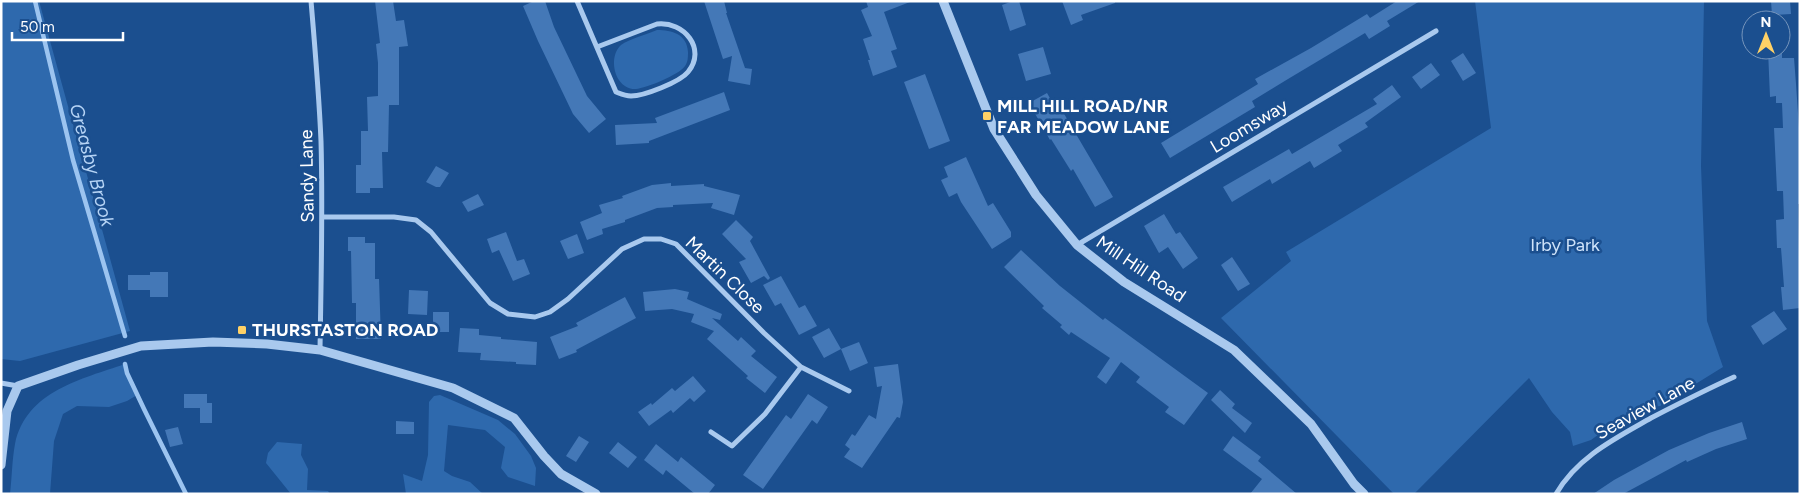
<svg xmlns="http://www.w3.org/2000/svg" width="1801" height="495" font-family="Figtree,sans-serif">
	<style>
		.green { fill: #2e69ad }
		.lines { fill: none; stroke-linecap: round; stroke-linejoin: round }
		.stream { stroke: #9cc4f0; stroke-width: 4.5 }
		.building { fill: #4478b7 }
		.minor { stroke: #a9c9ee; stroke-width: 5 }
		.tertiary { stroke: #a9c9ee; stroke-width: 9 }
		.poi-dot { fill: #ffd166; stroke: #1b4f8f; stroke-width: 2 }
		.labels { text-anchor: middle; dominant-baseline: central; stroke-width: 5; stroke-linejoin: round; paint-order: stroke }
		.poi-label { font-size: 18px; font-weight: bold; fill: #fff; stroke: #1b4f8f; text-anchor: start }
		.street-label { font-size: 18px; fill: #fff; stroke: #1b4f8f }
		.park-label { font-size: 18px; fill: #cfe3fa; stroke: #1b4f8f }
		.water-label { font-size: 19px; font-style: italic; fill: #b5d3f5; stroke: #1b4f8f }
	</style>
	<rect width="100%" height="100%" fill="#1b4f8f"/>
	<path class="green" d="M1 1H39L130 331 20 361 1 359Z
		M1475 1H1704L1701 166 1707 321 1723 367 1660 406 1632 410 1591 440 1573 446 1570 432 1552 412 1529 378 1414 494H1394L1221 318 1291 261 1286 252 1491 128Z
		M657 30C672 30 687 34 688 52 688 57 688 62 685 66 679 75 646 88 636 89 615 90 607 58 621 45 629 39 648 34 657 30Z
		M125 364 127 373 137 395 127 401 109 407 77 406 63 414 54 441 50 494H10C12 477 12 460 15 444 26 391 82 379 125 364Z
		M440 395 498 420 515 434 531 456 536 468 535 486 508 477 501 468 505 447 485 430 448 425 444 471 452 476 470 482 483 494H406L403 474 422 481 428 455 429 402 434 396Z
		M277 442 302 444 301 455 308 469 307 490 328 491 330 494H291L266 463 268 453Z"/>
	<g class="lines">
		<path class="stream" d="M35 1 73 160 125 336
			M125 364 127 373 144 409 186 494"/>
	</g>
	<path class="building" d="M375 1H393L396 21 404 20 408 46 399 47V105H389L388 152H382L383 188H370V193H356V165H361V131H368L367 97 378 96V63L376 44 380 43Z
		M534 1H545L554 27 587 96 606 119 589 133 573 114 538 41 523 6Z
		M704 1H724L727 13H726L745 68 752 69 750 85 728 81 732 56 723 59Z
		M866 1 910 2 884 12 897 49 891 51 897 67 873 76 868 60H870L863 39 872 36 861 10 868 7Z
		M1013 1H1019L1026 25 1010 31 1002 5Z
		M1062 1H1115V3L1081 15 1083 20 1071 25Z
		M1397 1H1420L1387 21 1390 26 1369 39 1365 33 1288 79 1252 101 1255 107 1170 158 1161 143 1258 84 1255 79 1311 48 1367 14 1370 18Z
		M1771 1H1790L1791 14 1772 15Z
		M1043 47 1051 74 1026 81 1018 54Z
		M1768 50H1782V58H1794L1796 84 1800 142 1799 204H1798L1800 308 1783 310 1781 287H1784L1781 248H1777L1776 220 1784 219 1783 191H1777L1774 128H1783L1782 103H1776V96L1770 97Z
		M1463 53 1476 73 1463 81 1451 61Z
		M1431 63 1440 75 1421 89 1412 77Z
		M925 74 950 141 929 149 904 82Z
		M1392 85 1401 97 1365 123 1368 127 1338 145 1342 151 1314 168 1310 161 1272 184 1270 179 1232 202 1223 187 1289 149 1292 154 1377 104 1373 99Z
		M724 92 730 110 649 141V143L616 145 615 125 657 123 655 118Z
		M1047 93 1059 114 1063 112 1113 197 1095 207 1073 169 1071 171 1051 139 1050 140 1029 103Z
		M966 157 988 206 993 203 1011 232V237L992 249 961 202 957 193 949 197 941 180 948 177 944 167Z
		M436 166 449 173 440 187H436L426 182Z
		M671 183V186L704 184V186L740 195 734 215 711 208 713 203 673 205V207L657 208 625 220V222L602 229 603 234 587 240 580 222 602 213 599 205 623 198 622 196 652 185Z
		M478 194 484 205 468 212 462 202Z
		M1164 214 1176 234 1180 232 1198 258 1183 269 1168 247 1159 253 1144 226Z
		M736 220 753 237 750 241 770 278 768 280 764 276 751 283 739 262 746 259 722 234Z
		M506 232 517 261 524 259 530 274 513 281 499 250 492 253 487 239Z
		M577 234 584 253 568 259 560 241Z
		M348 237H365V243H375V279H379L381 339H356V303H352L351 251H348Z
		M1021 250 1060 286 1103 320 1105 318 1208 393 1184 425 1165 412 1169 407 1136 382 1140 377 1121 362 1106 384 1097 377 1110 358 1071 332 1069 335 1060 327 1062 325 1042 308 1044 306 1004 267Z
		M1232 257 1250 284 1238 291 1221 265Z
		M150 272H168V297H150V290H128V275H150Z
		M781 276 799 308 805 305 817 326 799 335 781 303 775 306 763 285Z
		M675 289 689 292 687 299 722 314 720 320 712 318 738 341 741 337 756 351 751 356 777 377 765 393 746 378 748 376 707 339 714 331 691 322 694 314 672 309 645 311 643 292Z
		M409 290 428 291 427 315 408 314Z
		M625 297 636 318 576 350 577 352 559 359 550 337 578 326 576 323Z
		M1774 311 1787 329 1763 345 1751 326Z
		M433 312H449V332H433Z
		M460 328 479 329V335L501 337V339L537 342 536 365 516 364V362L480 360 481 353 458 352Z
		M829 328 841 349 824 358 812 337Z
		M859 342 868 363 850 371 841 349Z
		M898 364 903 402 900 418 897 417 862 468 844 457 850 449 845 445 852 434 855 436 869 415 876 419 882 386 877 387 874 367Z
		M693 376 706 391 694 402 690 398 673 413 671 410 649 426 638 412 651 403 652 405 672 388 675 391Z
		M1220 390 1235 404 1232 408 1252 423 1245 433 1211 400Z
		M184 394H207V403H212V423H200V408H184Z
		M808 394 828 407 817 424 812 420 763 489 743 475 786 415 791 419Z
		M396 421 414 422V434H396Z
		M1742 422 1747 439 1716 449 1687 462 1686 460 1623 494H1593L1614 480 1669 450 1709 433Z
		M178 427 183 444 170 447 165 430Z
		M579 436 589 442 576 462 566 456Z
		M1233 436 1261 457 1258 461 1297 494H1250L1262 479 1223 450Z
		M618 442 637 457 628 468 609 453Z
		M656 444 678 462 681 457 715 485 708 494H695L666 470 663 475 644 460Z"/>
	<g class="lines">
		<path class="minor" d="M311 1C315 48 319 94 321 141 323 211 321 280 320 350
			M577 1 616 92C621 94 625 96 631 96 644 96 680 82 688 72 707 49 684 21 657 24L597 47
			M322 217H394L416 220 431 232 490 303 508 314 535 317 550 312 568 299 622 249 644 239H661L676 244 764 333 801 367 849 391
			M1077 245 1436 31
			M1 383 18 386
			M711 432 732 446 765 414 801 367
			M1556 494C1577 457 1616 438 1651 418 1678 404 1705 390 1734 377"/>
		<path class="tertiary" d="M943 1 994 129 1036 195 1077 245 1124 282 1234 350 1311 424 1354 484 1364 494
			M1 465 7 411 18 386 78 365 141 346 213 342 267 344 320 350 453 388 514 418 544 456 561 474 596 494"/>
	</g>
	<g class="poi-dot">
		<rect x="982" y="111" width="10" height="10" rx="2.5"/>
		<rect x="237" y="325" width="10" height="10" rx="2.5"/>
	</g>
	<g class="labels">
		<g class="poi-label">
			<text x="997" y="106">MILL HILL ROAD/NR<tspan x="997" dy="21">FAR MEADOW LANE</tspan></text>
			<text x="252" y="330">THURSTASTON ROAD</text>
		</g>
		<g class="street-label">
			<text transform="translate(1249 126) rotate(-31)">Loomsway</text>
			<text transform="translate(307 176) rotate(-91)">Sandy Lane</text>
			<text transform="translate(1141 269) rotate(34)">Mill Hill Road</text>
			<text transform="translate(725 275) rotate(44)">Martin Close</text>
			<text transform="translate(1645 408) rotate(-29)">Seaview Lane</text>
		</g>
		<g class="park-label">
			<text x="1565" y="245">Irby Park</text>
		</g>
		<g class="water-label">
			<text transform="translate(92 165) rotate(75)">Greasby Brook</text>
		</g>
	</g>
	<rect width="1801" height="495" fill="none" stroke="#ffffff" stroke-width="5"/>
	<g transform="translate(1766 35)"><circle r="24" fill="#1b4f8f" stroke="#7695bc"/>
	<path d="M0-4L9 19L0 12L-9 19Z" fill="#ffd166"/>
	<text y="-8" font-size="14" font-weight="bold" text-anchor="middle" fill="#ffffff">N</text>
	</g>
	<path d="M12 32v8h111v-8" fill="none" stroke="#ffffff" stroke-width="2.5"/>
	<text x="20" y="32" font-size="15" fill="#ffffff" stroke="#1b4f8f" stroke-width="4" paint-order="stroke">50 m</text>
</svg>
